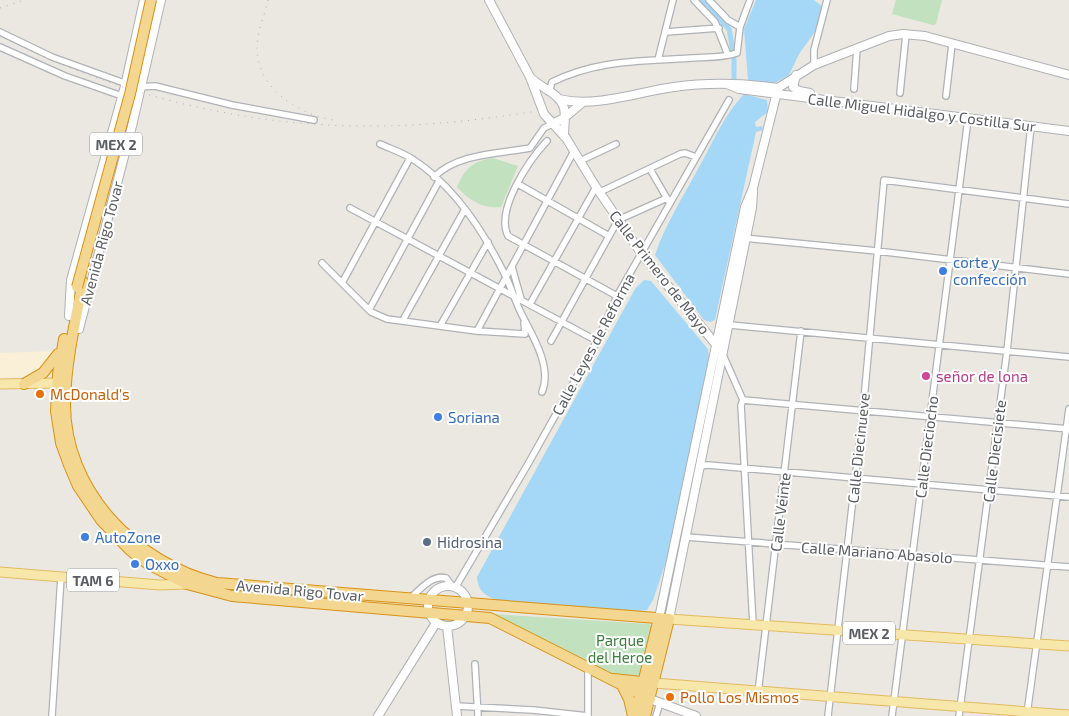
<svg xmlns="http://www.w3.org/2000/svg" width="1069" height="716" font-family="'Exo 2',sans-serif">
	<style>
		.commercial { fill: #faf0d7 }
		.green { fill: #c1e1bf }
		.water { fill: #a5d7f7 }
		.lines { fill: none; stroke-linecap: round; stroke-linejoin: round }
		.canal { stroke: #a5d7f7; stroke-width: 5 }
		.street-casing { stroke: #afb2b6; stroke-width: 8 }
		.secondary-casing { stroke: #aeb1b5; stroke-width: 10 }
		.primary-casing { stroke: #e4ba61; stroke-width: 11 }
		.highway-casing { stroke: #d89214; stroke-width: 12 }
		.street { stroke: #fff; stroke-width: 5.5 }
		.secondary { stroke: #fff; stroke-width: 8 }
		.primary { stroke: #f7e7aa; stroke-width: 9 }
		.highway { stroke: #f3d690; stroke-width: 10 }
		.rail { stroke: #b0b1b1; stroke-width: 1; stroke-dasharray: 1 6; stroke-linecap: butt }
		.highway-bridge-casing { stroke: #d89214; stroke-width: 12; stroke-linecap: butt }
		.highway-bridge { stroke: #f3d690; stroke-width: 10 }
		.shop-dot { fill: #3f7fe0; stroke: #fff; stroke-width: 2 }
		.hotel-dot { fill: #d1479c; stroke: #fff; stroke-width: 2 }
		.food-dot { fill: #e8710a; stroke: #fff; stroke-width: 2 }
		.service-dot { fill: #5c6f8a; stroke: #fff; stroke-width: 2 }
		.labels { text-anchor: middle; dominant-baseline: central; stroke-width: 4; stroke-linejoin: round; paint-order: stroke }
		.shield { fill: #fff; stroke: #8c8e90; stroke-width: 1 }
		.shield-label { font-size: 14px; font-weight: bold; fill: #5a5d61 }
		.street-label { font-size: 15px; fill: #5a5d61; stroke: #fff }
		.shop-label { font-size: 15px; fill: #366cbe; stroke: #fff; text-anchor: start }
		.hotel-label { font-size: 15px; fill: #b23c85; stroke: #fff; text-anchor: start }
		.food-label { font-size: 15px; fill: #c56008; stroke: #fff; text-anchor: start }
		.service-label { font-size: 15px; fill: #4e5e75; stroke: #fff; text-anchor: start }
		.park-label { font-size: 15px; fill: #3b7e3c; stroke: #fff }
	</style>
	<rect width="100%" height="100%" fill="#ebe8e1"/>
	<path class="commercial" d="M53 351 48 363 31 376 0 378V353Z"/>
	<path class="green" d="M896 0H942L936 24 933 25 892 14Z
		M493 158 518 166 501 207C483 209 470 201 457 187 465 168 473 161 493 158Z
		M493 614 649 624 653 626 639 677 610 674Z"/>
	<path class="water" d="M756 0H814L823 7 817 29 799 54 789 75 773 84 748 80 744 29Z
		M744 94 767 100 768 112 755 122 756 127 762 126 763 130 756 132 715 320 710 322 704 320 655 255C665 225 683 197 698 169 712 144 724 115 744 94Z
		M644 280 651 281 708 349 709 359 669 553 653 600 647 610 640 611 499 601C486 596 478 592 477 577L635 289Z"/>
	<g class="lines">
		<path class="canal" d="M702 0 729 29 733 51
			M734 80V59"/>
		<defs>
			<path id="street" d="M694 0 715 22 728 55
				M709 0 728 20 740 27
				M0 32 52 57 127 84
				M666 32 719 28
				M0 47 65 76 122 96
				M658 60 673 0
				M814 65V50L827 0
				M139 87 155 86 232 105 314 120
				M854 89 857 48
				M549 92 552 82C600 59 640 62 691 58 706 57 723 58 737 53L740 27 750 0
				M900 93 906 34
				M946 96 952 44
				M547 141C529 160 495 210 508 236L617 296
				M380 144C391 149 404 153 414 160 455 187 484 232 505 275 512 289 516 304 523 317 534 338 552 368 542 392
				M580 161 616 144
				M650 169 669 202
				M434 177C458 153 499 154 530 148L544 128 552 124
				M518 184 609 236
				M600 192 680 154 685 153 696 157
				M350 208 597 341
				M743 238 877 251 1069 274
				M322 263 371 312 387 319 477 331 525 334 524 322
				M512 267 521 299
				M342 283 410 158
				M530 304 596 187
				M369 310 439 181
				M403 320 465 209
				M730 325 1069 357
				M440 326 488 242
				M477 331 574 151
				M551 341 618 220 667 198
				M724 357 743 400 741 405 753 625
				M743 400 1069 429
				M701 466 708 465 1069 497
				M686 537 1069 567
				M455 588 528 464 597 341 617 296 729 100
				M410 598C420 590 432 574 446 578L453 587
				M475 664 478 716
				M758 693 801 331
				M456 706 533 710 588 716V668
				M1027 714 1069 409
				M52 716 61 577
				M656 716 660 703
				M828 716 863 411 884 180 1069 204
				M892 716 968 119
				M959 716 1007 351 1031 126"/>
			<path id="secondary" d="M489 0 530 77C540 88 560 93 564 108 566 116 564 127 564 136
				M796 75 793 87 799 91 810 93
				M530 77 544 114 566 138 596 187 641 253 718 347
				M727 84 739 89 1069 131
				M559 99C596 108 637 92 674 87 709 82 743 83 778 88
				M552 124 564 118 582 103
				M69 316 71 280 125 86 144 0
				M79 329 132 126 161 0
				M428 606a20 20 0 1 1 40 0a20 20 0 1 1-40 0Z
				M659 618 745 207 753 188 778 88 814 65 889 36 903 34 925 36 1069 75
				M669 619 752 208 753 192
				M447 626 457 716
				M650 699 696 716
				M378 716 436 623"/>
			<path id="primary" d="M0 384 57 383
				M0 572 160 585 187 584
				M669 619 1069 646
				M654 683 1069 715"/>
			<path id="highway" d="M83 282C75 323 66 360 65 402 64 490 135 563 217 583L669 619 645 716
				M64 339 58 374 56 411 61 443 69 465 78 486 101 520 130 550 148 564 187 584 232 596 490 618 650 699
				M24 384 43 373 58 354
				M613 679 651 683
				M623 687 629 699 633 716
				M635 716 659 618"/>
		</defs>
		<use href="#street" class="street-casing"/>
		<use href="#secondary" class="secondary-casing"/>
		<use href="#primary" class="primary-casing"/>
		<use href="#highway" class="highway-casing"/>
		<use href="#street" class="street"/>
		<use href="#secondary" class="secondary"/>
		<use href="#primary" class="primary"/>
		<use href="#highway" class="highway"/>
		<path class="rail" d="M268 0C265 14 258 30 257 45 255 87 297 114 333 120
			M0 8 24 0
			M0 35C111 94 245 127 371 126 427 126 481 120 537 111"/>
		<defs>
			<path id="highway-bridge" d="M77 287 130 94 151 0"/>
		</defs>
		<use href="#highway-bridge" class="highway-bridge-casing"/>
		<use href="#highway-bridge" class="highway-bridge"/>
	</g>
	<g class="shop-dot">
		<circle cx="943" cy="271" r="5"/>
		<circle cx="438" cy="417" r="5"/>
		<circle cx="85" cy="537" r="5"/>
		<circle cx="135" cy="564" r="5"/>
	</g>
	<circle class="hotel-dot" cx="926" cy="376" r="5"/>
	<g class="food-dot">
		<circle cx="40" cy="394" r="5"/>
		<circle cx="670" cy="697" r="5"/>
	</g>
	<circle class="service-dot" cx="427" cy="542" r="5"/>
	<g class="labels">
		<g class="shield">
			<rect x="90" y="132.5" width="52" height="23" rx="4"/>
			<rect x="67" y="568.5" width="52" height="23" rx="4"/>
			<rect x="843" y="621.5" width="52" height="23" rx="4"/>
		</g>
		<g class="shield-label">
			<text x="116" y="144">MEX 2</text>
			<text x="93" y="580">TAM 6</text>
			<text x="869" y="633">MEX 2</text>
		</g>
		<g class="street-label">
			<text transform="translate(922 112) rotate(7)">Calle Miguel Hidalgo y Costilla Sur</text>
			<text transform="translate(101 243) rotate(-75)">Avenida Rigo Tovar</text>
			<text transform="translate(660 272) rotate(52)">Calle Primero de Mayo</text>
			<text transform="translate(593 344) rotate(-62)">Calle Leyes de Reforma</text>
			<text transform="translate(926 447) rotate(-83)">Calle Dieciocho</text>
			<text transform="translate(858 448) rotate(-84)">Calle Diecinueve</text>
			<text transform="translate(994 451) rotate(-83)">Calle Diecisiete</text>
			<text transform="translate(780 512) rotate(-83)">Calle Veinte</text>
			<text transform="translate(877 552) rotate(4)">Calle Mariano Abasolo</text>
			<text transform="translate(300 590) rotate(5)">Avenida Rigo Tovar</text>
		</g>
		<g class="shop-label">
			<text x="953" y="262">corte y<tspan x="953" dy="17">confección</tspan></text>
			<text x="448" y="417">Soriana</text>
			<text x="95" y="537">AutoZone</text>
			<text x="145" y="564">Oxxo</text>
		</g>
		<g class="hotel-label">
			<text x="936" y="376">señor de lona</text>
		</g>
		<g class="food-label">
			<text x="50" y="394">McDonald's</text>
			<text x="680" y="697">Pollo Los Mismos</text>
		</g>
		<g class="service-label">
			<text x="437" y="542">Hidrosina</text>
		</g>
		<g class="park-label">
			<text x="620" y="640">Parque<tspan x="620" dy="17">del Heroe</tspan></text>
		</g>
	</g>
</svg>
